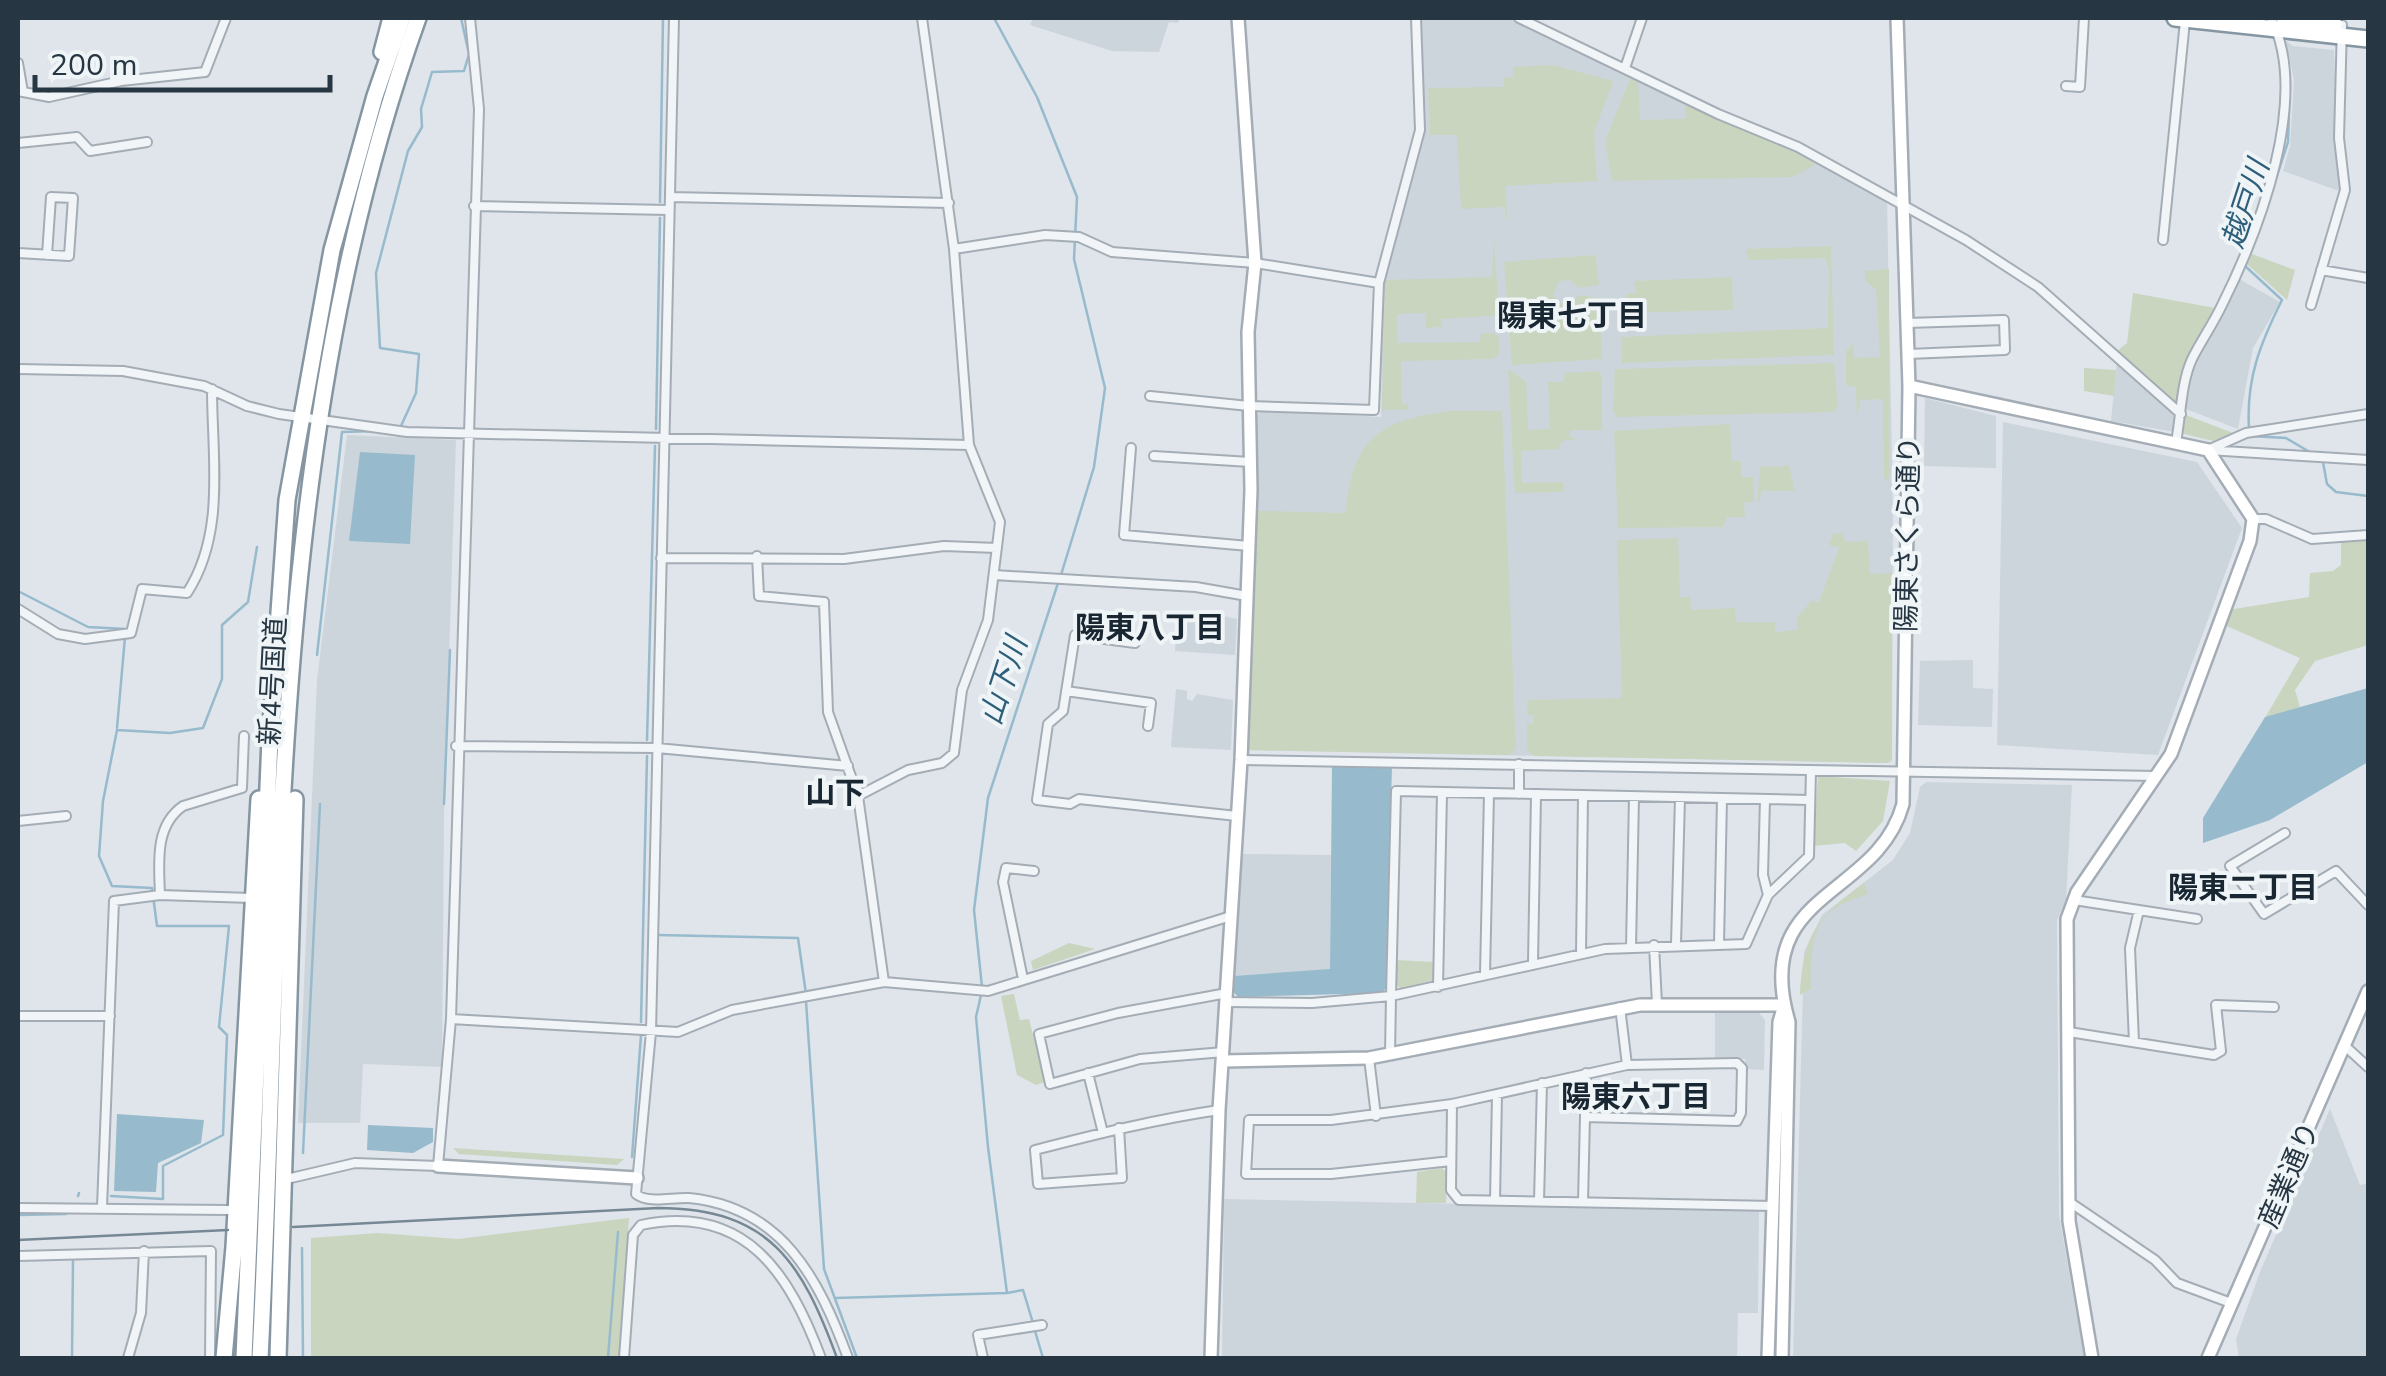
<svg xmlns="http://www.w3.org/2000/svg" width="2386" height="1376" font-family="'Nunito Sans','Noto Sans JP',sans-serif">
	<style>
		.built { fill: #cdd5dc }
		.green { fill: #c9d5bf }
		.water { fill: #97bbcd }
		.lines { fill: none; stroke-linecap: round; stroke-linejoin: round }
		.stream { stroke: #97bbcd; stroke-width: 2.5 }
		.street-casing { stroke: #a4adb5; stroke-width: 12 }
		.secondary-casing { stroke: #a4adb5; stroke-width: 16 }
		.highway-casing { stroke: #8596a2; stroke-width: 20 }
		.street { stroke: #f2f5f8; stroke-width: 8 }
		.secondary { stroke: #fff; stroke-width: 11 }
		.highway { stroke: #fff; stroke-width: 15 }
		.tram { stroke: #778895; stroke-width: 2.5 }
		.labels { text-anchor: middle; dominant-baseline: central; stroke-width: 8; stroke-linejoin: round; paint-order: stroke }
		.street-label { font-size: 28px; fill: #263643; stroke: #eff4f7 }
		.water-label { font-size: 30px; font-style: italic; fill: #2d5e7a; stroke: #eff4f7 }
		.neighbourhood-label { font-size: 30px; font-weight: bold; fill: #192733; stroke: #eff4f7 }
	</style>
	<rect width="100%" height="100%" fill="#dfe5ea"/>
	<path class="built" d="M1033 18H1180L1178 23 1169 22 1159 52 1112 51 1030 25Z
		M1418 18H1512L1779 142 1887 200 1893 513 1892 760 1888 763 1248 750 1254 683 1257 415 1263 410 1381 417 1383 276 1420 143 1424 94Z
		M2286 41 2293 46 2334 50 2339 191 2283 171 2290 146 2294 80Z
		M2239 279 2280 302 2253 348 2238 429 2186 409 2193 362Z
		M2117 360 2175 413V432L2111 421Z
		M1925 398 1996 416V468L1924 466Z
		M2003 422 2197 462 2242 528 2158 755 1997 745Z
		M347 435 456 440 444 813 442 1067 363 1064 360 1123H298L317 680Z
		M1218 615 1237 619 1235 655 1175 651 1177 616Z
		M1973 660V688L1993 689 1992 727 1918 725 1920 661Z
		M1176 689 1187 691V699L1192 701 1197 694 1233 700 1231 750 1171 747Z
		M1926 782 2072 785 2066 900 2057 920 2059 1215 2084 1358H1793L1804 952 1822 915 1893 860 1910 833 1920 787Z
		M1242 854 1331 855 1330 970 1233 976Z
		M1715 1012 1759 1013 1765 1020 1764 1070 1746 1069 1745 1059H1715Z
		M2330 1109 2360 1185 2368 1183V1358H2239L2236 1339 2260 1272Z
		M1224 1199 1759 1210 1758 1313H1738L1737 1358H1222Z"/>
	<path class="green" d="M1552 65 1613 81 1594 133 1597 181 1506 186 1507 222 1504 207 1461 209 1457 135H1430L1428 88 1504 87V78L1513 77V67Z
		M1630 79 1638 81 1640 120 1685 119V101L1813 159V166L1793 177 1612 181 1605 141Z
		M1494 239 1499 315 1442 319V327L1426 328V313L1397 314V343L1480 342 1481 333H1494L1499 338V355L1492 359 1401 361 1402 403 1408 404 1409 410H1382L1385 280 1492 277Z
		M1831 246 1834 355 1622 363 1621 337 1828 328 1829 269 1825 258 1748 260 1747 249Z
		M2252 254 2295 270 2287 300 2247 264Z
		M1595 255 1599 285 1579 288 1570 280 1559 281 1553 295 1560 303 1573 302 1579 295 1599 298 1602 359 1512 365 1504 262Z
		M1889 269V479H1884L1883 399 1860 400 1857 421 1856 387 1846 385V351L1853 343 1854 358 1880 357 1876 290 1865 280V271Z
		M1732 277 1733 310 1627 313 1626 294 1636 293 1635 281Z
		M2133 293 2215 308 2186 358 2176 405 2116 352 2127 343Z
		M1834 363 1838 407 1833 412 1617 417 1613 410 1615 369Z
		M2084 368 2116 370 2114 396 2084 391Z
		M1508 369 1526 382 1528 430 1550 429 1548 382H1563L1565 373 1597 371 1602 375V430H1570V437L1577 439 1562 441 1558 449 1521 451 1522 483 1563 482 1564 492 1515 493Z
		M1449 411H1502L1516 749 1509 755 1248 750 1257 511 1346 513C1352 440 1377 421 1449 411Z
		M2183 414 2233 433 2213 441 2180 433Z
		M1730 424 1732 461H1741V477H1753L1754 501 1744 503 1745 517H1727L1723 527 1618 528 1614 431Z
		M1789 466 1795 491H1761L1760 501H1757L1760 467Z
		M1841 533 1846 542 1868 541 1870 574 1892 573V760L1888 763 1534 756 1527 749V724L1534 723V715H1527L1528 700 1622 698 1617 540 1678 538 1680 597H1690L1691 610 1735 608 1736 622H1775V632L1797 630V618L1811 601 1819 602 1839 548 1829 545 1833 534Z
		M2341 540H2368V645L2315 661 2295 690 2300 707 2265 718 2300 658 2222 624 2228 610 2309 597 2310 573 2333 571 2341 565Z
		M1818 776 1890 781 1883 821 1856 851 1845 843 1813 846Z
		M1864 883 1868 894C1812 911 1811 935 1811 989L1800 995C1803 935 1816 918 1864 883Z
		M1069 943 1095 949 1033 970 1031 961Z
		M1396 960 1434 962V980L1401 989 1396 984Z
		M1014 994 1020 1020 1029 1019 1045 1082 1036 1085 1017 1075 1001 996Z
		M453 1148 624 1159 617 1165 459 1154Z
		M1442 1168 1447 1173 1446 1203H1416L1417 1172Z
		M629 1218 619 1358H311V1238L378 1233 458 1239Z"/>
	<path class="water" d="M360 452 415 455 410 544 349 541Z
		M2368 688V762L2270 820 2203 843V818L2265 717Z
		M1332 766 1392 767 1386 988 1382 993 1238 997 1233 991V976L1330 969Z
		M117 1114 204 1120 201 1143 158 1163 156 1192 114 1191Z
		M368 1125 433 1128V1142L413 1153 367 1150Z"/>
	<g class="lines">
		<path class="stream" d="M994 18 1037 97 1077 197 1074 259 1105 388 1094 467 1061 575
			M660 202 663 18
			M2267 206 2288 142 2290 79
			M2244 265 2282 300C2260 344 2246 379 2249 428
			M401 426 416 393 419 354 380 348 376 273 408 151 422 127 421 109 432 72 464 71 469 54 461 18
			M656 429 660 218
			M2250 436 2286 438 2308 451
			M2323 462 2327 484 2336 492 2368 496
			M18 591 88 627 126 629
			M317 655 342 432 375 431
			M117 728 125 637
			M647 740 655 446
			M444 804 450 650
			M657 935 798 938 806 994
			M982 987 974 910 988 798 1058 583
			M981 995 976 1017 988 1147 1007 1293 1023 1290 1033 1323
			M806 1001 824 1269 857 1358
			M641 1022 647 756
			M303 1153 320 804
			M632 1157 641 1035
			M78 1196 79 1193
			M111 1196 163 1199V1166L223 1135 227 1035 219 1027 229 926H157L152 888 112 886 99 856 103 801 117 730 170 733 203 728 222 679V625L248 602 257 547
			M18 1215 66 1214
			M302 1248 303 1358
			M835 1298 1007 1293
			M1035 1331 1043 1358
			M72 1358 73 1261
			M608 1358 618 1232"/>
		<defs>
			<path id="street" d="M674 18 651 1032 636 1194C648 1204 672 1197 689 1198 782 1207 819 1279 848 1358
				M1519 18 1718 114 1798 147 1966 240 2038 287 2181 414
				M18 63 23 92
				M1625 68 1642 18
				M2066 86 2080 87 2084 18
				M18 91 49 97 121 81 205 72 226 18
				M18 143 77 137 90 151 147 142
				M670 197 949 203
				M474 206 669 210
				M2163 240 2185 21
				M954 249 1045 235 1079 237 1112 252 1255 263 1379 283
				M18 253 69 256 73 198 51 197 47 255
				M2321 270 2368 278
				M2311 305 2345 190 2339 138 2342 25
				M1907 323 2004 320 2005 350 1908 354
				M18 369 123 371 204 386 247 406 279 414 407 432 969 445
				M1150 396 1249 406 1374 410 1379 283 1420 130 1416 18
				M2176 442C2181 416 2181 383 2192 359 2201 341 2213 324 2222 305 2259 231 2311 97 2271 18
				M1131 448 1124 535 1249 546
				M2208 450 2246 433 2368 414
				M2208 450 2368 460
				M1154 456 1250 462
				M2253 519H2266L2312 539 2368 535
				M757 556 759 596 824 602 828 712 858 796
				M661 558 844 559 944 546 997 548
				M994 575 1196 587 1247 596
				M18 609 58 634 85 639 131 633 142 589 187 593C226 533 212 458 212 389
				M1135 643 1075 635 1063 711 1048 724 1037 800 1070 804 1079 799 1237 816
				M1066 691 1151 703 1148 726
				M456 746 657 748 848 766
				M1241 760 2156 776
				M1519 794V764
				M1765 799 1763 875 1768 895
				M18 821 66 816
				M2285 833 2230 866 2264 914 2336 871 2368 905
				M160 895 251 898
				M2074 900 2197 919
				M1676 944 1680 798
				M1719 944 1722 798
				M1654 945 1657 1004
				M1631 947 1634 797
				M1581 953 1583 796
				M1533 962 1536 795
				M1485 974 1489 794
				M1023 979 1003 882 1006 868 1034 871
				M884 982 858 796 908 770 942 763 954 753 962 690 988 620 1000 522 969 445 954 249 922 18
				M1438 987 1442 793
				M1227 1002 1312 1003 1391 996 1396 791 1809 800
				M18 1016H110
				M451 1019 678 1032 732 1010 884 982 988 991 1231 916
				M2069 1032 2214 1055 2221 1051 2216 1005 2274 1007
				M2134 1042 2130 948 2139 910
				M2345 1046 2368 1067
				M1224 1052 1140 1059 1050 1084 1039 1034 1118 1013 1227 993
				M1390 1054 1391 996 1605 949 1746 944 1768 895 1809 856 1811 770
				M1369 1058 1376 1116
				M1088 1073 1103 1133
				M1452 1104 1627 1065 1620 1007
				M1585 1117 1737 1121 1741 1113 1742 1068 1737 1063 1627 1065
				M1119 1128 1122 1178 1038 1184 1035 1150C1097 1134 1157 1119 1219 1110
				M1451 1161 1331 1174H1246L1249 1120H1331L1452 1104 1451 1190 1459 1200 1774 1206
				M291 1178 355 1163 438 1166 451 1019 479 109 470 18
				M1495 1200 1497 1094
				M1539 1201 1542 1083
				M2068 1201 2155 1260 2177 1283 2231 1303
				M1583 1202 1586 1073
				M102 1207 114 901 160 895C159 864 154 826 183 806L242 788 244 736
				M18 1208 228 1210
				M18 1256 211 1251 210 1358
				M128 1358 141 1313 144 1251
				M624 1358 633 1235 641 1225C746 1203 790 1275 821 1358
				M983 1358 978 1335 1042 1325"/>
			<path id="secondary" d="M1909 386 2208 450 2253 519 2250 541 2171 754 2077 892 2067 919 2069 1221 2092 1358
				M1223 1061 1369 1058 1640 1005H1784
				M438 1166 637 1178
				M1211 1358 1219 1110 1241 760 1251 490 1248 332 1255 263 1238 18
				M1768 1358 1779 1022 1784 1005
				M1782 1358 1789 1022C1750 890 1877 899 1903 804L1909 386 1897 18
				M2208 1358 2368 991"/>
			<path id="highway" d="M2175 18 2368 39
				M2284 18 2334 24
				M382 52 391 18
				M224 1358 234 1247 259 799
				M244 1358 270 739 287 500 332 250 375 96 402 18
				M260 1358C283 912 265 445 418 18
				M278 1358 295 799"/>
		</defs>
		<use href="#street" class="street-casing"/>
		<use href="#secondary" class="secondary-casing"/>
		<use href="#highway" class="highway-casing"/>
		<use href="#street" class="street"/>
		<use href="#secondary" class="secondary"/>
		<use href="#highway" class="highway"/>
		<path class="tram" d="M293 1227 658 1208C770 1208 802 1263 837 1358
			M18 1240 228 1230"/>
	</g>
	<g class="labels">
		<g class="street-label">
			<text transform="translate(1908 534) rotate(-89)">陽東さくら通り</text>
			<text transform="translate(273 681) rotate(-87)">新4号国道</text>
			<text transform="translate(2289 1175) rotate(-67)">産業通り</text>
		</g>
		<g class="water-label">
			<text transform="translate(2246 204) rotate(-72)">越戸川</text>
			<text transform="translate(1004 681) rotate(-72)">山下川</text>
		</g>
		<g class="neighbourhood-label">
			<text x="1572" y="316">陽東七丁目</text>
			<text x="1150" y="628">陽東八丁目</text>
			<text x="835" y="793">山下</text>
			<text x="2243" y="888">陽東二丁目</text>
			<text x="1636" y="1097">陽東六丁目</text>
		</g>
	</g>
	<rect width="2386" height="1376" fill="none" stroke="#263643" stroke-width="40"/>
	<path d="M35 75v15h295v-15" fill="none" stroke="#263643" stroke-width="5"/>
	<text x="50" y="75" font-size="30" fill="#263643" stroke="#eff4f7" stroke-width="8" paint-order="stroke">200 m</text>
</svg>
